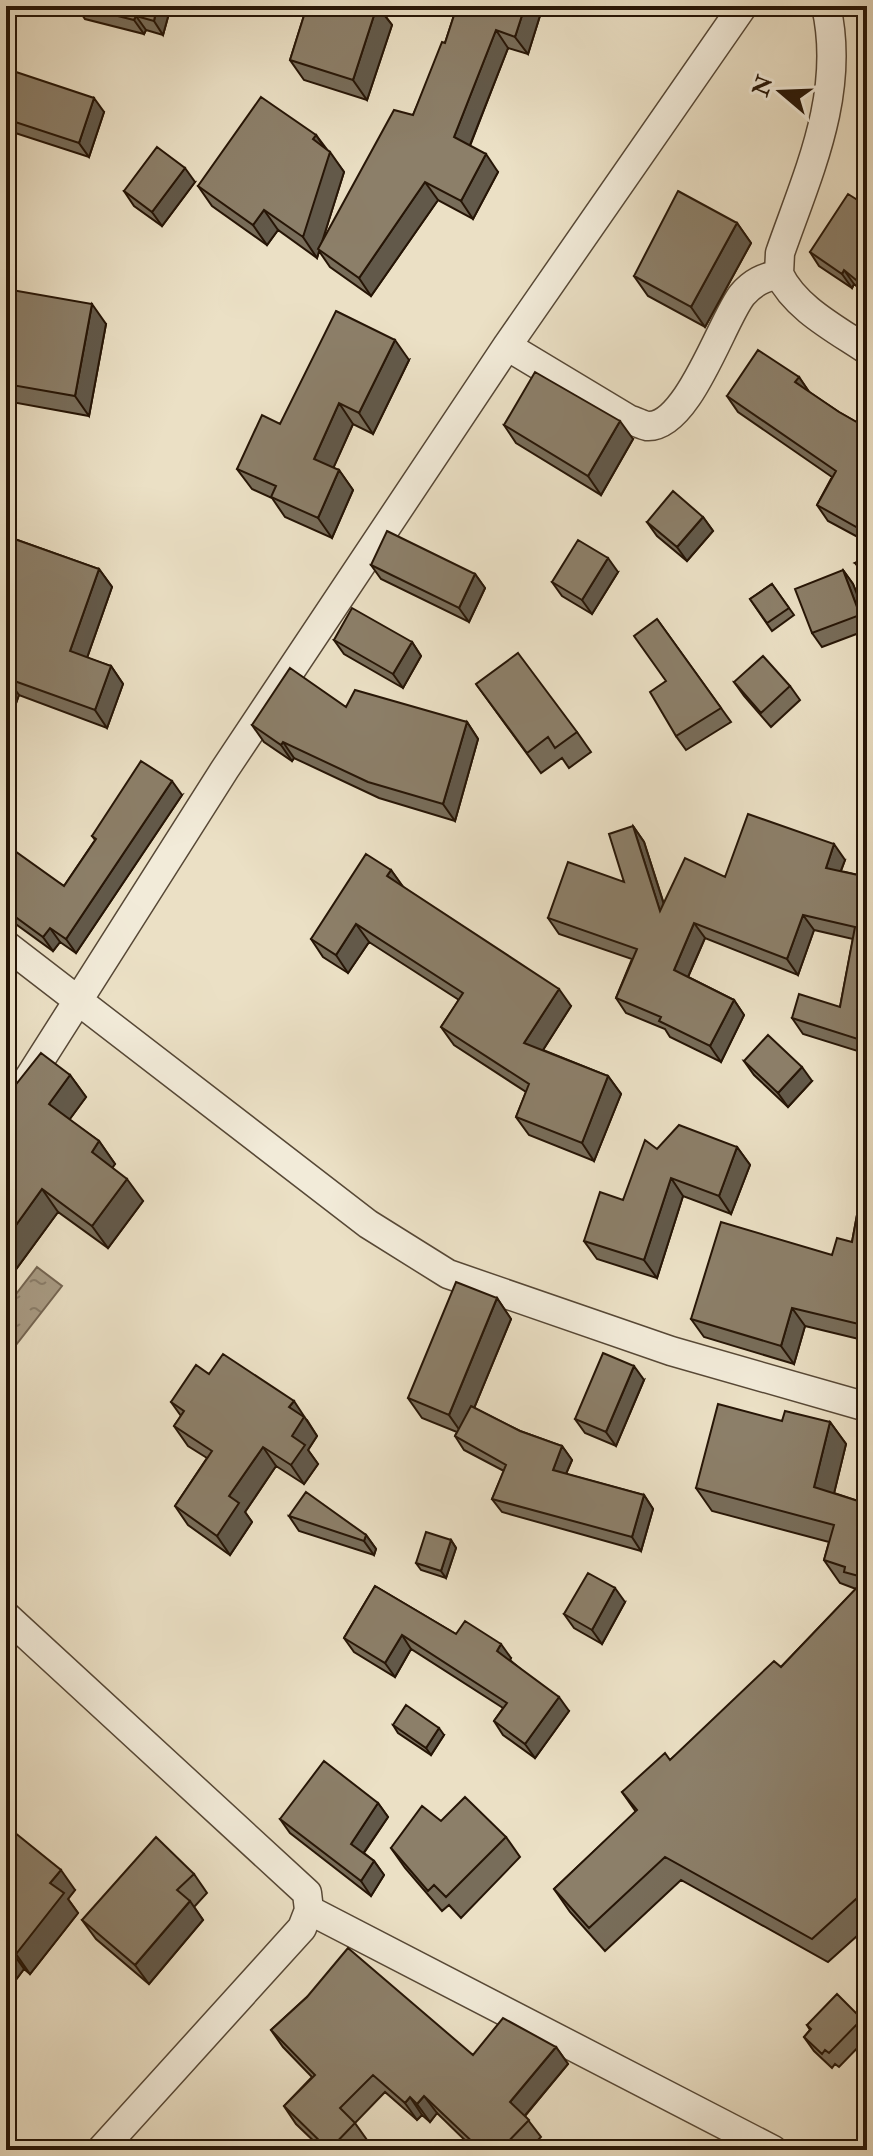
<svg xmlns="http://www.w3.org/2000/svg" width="873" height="2156" font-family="'IM FELL Double Pica',serif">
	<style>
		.water { fill: url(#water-ripples); stroke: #746552; stroke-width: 2 }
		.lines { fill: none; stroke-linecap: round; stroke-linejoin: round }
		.street-casing { stroke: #574836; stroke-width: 31 }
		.street { stroke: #f2ebd9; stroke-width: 28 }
		.wall { fill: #786d5a; stroke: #261506; stroke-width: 2 }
		.shaded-wall { fill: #62594a; stroke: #261506; stroke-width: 2 }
		.building { fill: #8c7f69; stroke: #261506; stroke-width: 2 }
	</style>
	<defs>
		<pattern id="water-ripples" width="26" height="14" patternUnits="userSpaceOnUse" patternTransform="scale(2)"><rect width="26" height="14" fill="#a89b84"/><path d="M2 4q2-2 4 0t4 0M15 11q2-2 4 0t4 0" fill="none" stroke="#897d6a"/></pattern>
	</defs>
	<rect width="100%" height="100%" fill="#ebe0c5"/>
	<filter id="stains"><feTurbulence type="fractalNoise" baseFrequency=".0025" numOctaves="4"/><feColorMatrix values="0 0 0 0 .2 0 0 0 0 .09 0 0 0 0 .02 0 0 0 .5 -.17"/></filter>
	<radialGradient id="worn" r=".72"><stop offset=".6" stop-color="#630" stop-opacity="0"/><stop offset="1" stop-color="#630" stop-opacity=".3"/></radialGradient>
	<path class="water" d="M37 1267 62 1286 12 1350 6 1345V1307Z"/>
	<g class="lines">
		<defs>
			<path id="street" d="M779 274 780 253C808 173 846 93 826 6
				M507 346 630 420C635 421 642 425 647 426 688 429 722 320 742 295 753 282 763 278 779 274 795 308 836 329 867 350
				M6 945 368 1224 448 1274 671 1351 867 1407
				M6 1114 225 769 507 346 743 6
				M6 1616 307 1893 309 1910 302 1928 101 2150
				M309 1910 773 2150"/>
		</defs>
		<use href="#street" class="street-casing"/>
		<use href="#street" class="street"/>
	</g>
	<path class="wall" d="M76 6H171L163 35 146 30 144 34 85 19Z
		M307 6H378L392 25 367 100 304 80 290 60Z
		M457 6H543L528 54 508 48 470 146 498 172 473 219 438 200 371 296 330 267 319 251 317 258 278 230 267 245 212 206 198 186 316 135 344 172 322 242 413 115 445 43Z
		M6 82 104 112 89 157 6 130Z
		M195 182 162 226 134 206 124 191Z
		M867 206V295L854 284 852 288 819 266 810 252Z
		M737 223 751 243 705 327 648 296 634 276Z
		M6 289 106 324 89 416 6 401Z
		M409 360 373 434 353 424 333 468 339 470 353 490 332 538 285 517 272 498 252 489 237 469 280 424Z
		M799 377 809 392 839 412 867 428V542L828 521 817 505 832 477 738 412 727 396Z
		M504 425 633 439 601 495 516 443Z
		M703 517 713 531 687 561 657 536 647 522Z
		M6 536 99 569 112 587 87 658 111 666 123 684 107 728 19 695 6 731Z
		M867 558V579L855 563Z
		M371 565 475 574 485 588 469 622 381 579Z
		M843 570 853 584 867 620V630L822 647 812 633Z
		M618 572 592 614 562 596 552 582Z
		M772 584 794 615 772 631 750 599Z
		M657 619 731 722 686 750 676 736Z
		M334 640 412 642 421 656 403 688 344 654Z
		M734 682 790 686 800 700 771 727 744 696Z
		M476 684 577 732 591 752 569 768 562 758 541 773Z
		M346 707 467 722 478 739 455 821 379 798 294 758 292 761 264 742 252 725Z
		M182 795 76 953 60 942 53 951 6 917V854L64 886 95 840 92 836Z
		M633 826 644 842 664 904 725 877 845 860 841 871 867 877V1054L803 1034 792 1018 840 1007 853 939 814 930 798 975 705 938 688 977 734 1000 744 1015 721 1062 670 1037 665 1029 626 1013 616 998 632 959 559 934 548 918 624 882Z
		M391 870 403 887 571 1006 543 1050 608 1076 621 1094 594 1161 529 1135 516 1117 526 1092 454 1045 441 1027 459 1000 369 942 348 973 323 957 311 939Z
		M744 1061 812 1081 788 1107 754 1075Z
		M70 1075 86 1097 69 1120 99 1141 115 1164 112 1168 143 1201 108 1248 58 1212 6 1283V1097Z
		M737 1147 750 1165 731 1214 683 1196 657 1278 597 1259 584 1241 623 1200 657 1149Z
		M867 1161V1341L805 1326 794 1364 704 1337 691 1319 832 1255 852 1242Z
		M497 1298 511 1319 474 1408 520 1431 562 1446 572 1460 566 1474 644 1495 653 1509 641 1551 502 1512 492 1499 504 1471 464 1450 455 1436 457 1432 422 1418 408 1398Z
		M209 1374 307 1420 317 1436 308 1450 318 1464 304 1484 276 1466 245 1512 252 1522 230 1555 188 1525 175 1506 207 1458 188 1446 174 1426 181 1416 171 1402Z
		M644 1380 616 1446 585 1433 575 1419Z
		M782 1421 830 1422 846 1444 834 1493 858 1501 867 1476V1927L828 1962 681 1880 605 1951 570 1912 554 1889 636 1812 622 1792 670 1760 781 1667 856 1589 840 1583 824 1560 829 1542 712 1511 696 1488Z
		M289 1516 366 1535 376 1549 374 1555 299 1531Z
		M451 1540 456 1548 446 1578 421 1570 416 1563Z
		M375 1586 456 1634 511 1658 510 1660 569 1711 535 1758 503 1735 494 1721 503 1708 411 1649 395 1677 354 1652 344 1638Z
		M625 1602 602 1644 574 1628 564 1614Z
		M393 1725 444 1735 431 1755 398 1733Z
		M378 1803 388 1817 364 1853 374 1861 384 1875 371 1896 290 1833 280 1819Z
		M441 1821 506 1837 520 1857 461 1918 449 1905 442 1911 405 1868 391 1848Z
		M6 1842 75 1890 68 1899 78 1913 30 1974 24 1969 6 1993Z
		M194 1874 207 1893 194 1907 203 1920 149 1984 96 1939 82 1920Z
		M307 1997 473 2055 556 2047 568 2064 525 2116 541 2137 528 2150H475L437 2113 430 2122 422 2115 417 2120 385 2092 355 2123 367 2140 358 2150H323L296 2124 284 2106 312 2077 283 2047 271 2030Z
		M862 2019 867 2025V2038L839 2067 835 2064 832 2068 814 2051 804 2037 810 2030 807 2025Z"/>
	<path class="shaded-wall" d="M157 6H171L163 35 154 21Z
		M377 6 392 25 367 100 353 80Z
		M525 6H543L528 54 515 37Z
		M136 16 146 30 144 34 134 20Z
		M496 30 508 48 466 155 454 137Z
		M94 98 104 112 89 157 79 143Z
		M316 135 329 155 330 152 344 172 317 258 303 237 313 139Z
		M486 154 498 172 473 219 461 201Z
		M185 168 195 182 162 226 152 212Z
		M425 182 438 200 371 296 359 278Z
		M264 210 278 230 267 245 253 225Z
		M737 223 751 243 705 327 691 307Z
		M844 270 854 284 852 288 842 274Z
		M92 304 106 324 89 416 75 396Z
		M395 340 409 360 373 434 359 413Z
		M799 377 810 393 795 382Z
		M339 403 353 424 328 480 314 459Z
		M620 421 633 439 601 495 588 476Z
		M339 470 353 490 332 538 318 518Z
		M703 517 713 531 687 561 677 547Z
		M608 558 618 572 592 614 582 600Z
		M99 569 112 587 83 669 70 651Z
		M843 570 853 584 867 620V624L860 615Z
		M475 574 485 588 469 622 459 608Z
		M412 642 421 656 403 688 393 674Z
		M111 666 123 684 107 728 95 710Z
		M6 679V678L19 695 6 731Z
		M467 722 478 739 455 821 443 804Z
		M283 742 294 758 292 761 281 745Z
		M172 781 182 795 76 953 66 939Z
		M633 826 644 842 671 927 660 911Z
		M834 844 845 860 836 883 826 868Z
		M391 870 404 888 387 876Z
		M803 915 814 930 798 975 787 959Z
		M694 923 705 938 684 986 674 970Z
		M356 924 369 942 348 973 336 955Z
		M50 928 60 942 53 951 43 937Z
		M559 989 571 1006 536 1061 524 1043Z
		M734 1000 744 1015 721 1062 710 1046Z
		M802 1067 812 1081 788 1107 778 1093Z
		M70 1075 86 1097 64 1127 49 1104Z
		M608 1076 621 1094 594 1161 582 1143Z
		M99 1141 115 1164 107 1175 92 1152Z
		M737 1147 750 1165 731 1214 719 1196Z
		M671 1178 683 1196 657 1278 644 1260Z
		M127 1179 143 1201 108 1248 92 1226Z
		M42 1189 58 1212 6 1283V1239Z
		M497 1298 511 1319 463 1435 449 1415Z
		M792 1308 805 1326 794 1364 781 1346Z
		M634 1366 644 1380 616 1446 606 1432Z
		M294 1401 317 1436 308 1450 318 1464 304 1484 291 1465 292 1436 289 1407Z
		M830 1422 846 1444 830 1510 814 1487Z
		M562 1446 572 1460 562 1483 553 1470Z
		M263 1447 276 1466 245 1512 252 1522 230 1555 217 1536 229 1496Z
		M644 1495 653 1509 641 1551 632 1537Z
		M366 1535 376 1549 374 1555 364 1541Z
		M451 1540 456 1548 446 1578 441 1571Z
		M615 1588 625 1602 602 1644 592 1630Z
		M402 1635 411 1649 395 1677 385 1663Z
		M501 1644 511 1658 507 1665 497 1651Z
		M559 1697 569 1711 535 1758 525 1744Z
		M439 1728 444 1735 431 1755 426 1748Z
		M378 1803 388 1817 360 1858 351 1844Z
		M374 1861 384 1875 371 1896 361 1881Z
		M61 1870 75 1890 68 1899 78 1913 30 1974 16 1954 50 1883Z
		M190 1901 203 1920 149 1984 135 1965Z
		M10 1949 24 1969 6 1993V1954Z
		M556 2047 568 2064 522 2119 510 2102Z
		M424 2096 437 2113 430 2122 417 2104Z
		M410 2097 422 2115 417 2120 405 2103Z"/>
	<path class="building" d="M78 6H157L154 21 136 16 134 20Z
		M307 6H377L353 80 290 60Z
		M457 6H525L515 37 496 30 454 137 486 154 461 201 425 182 359 278 318 249 394 110 413 115 442 42 445 43Z
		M10 70 94 98 79 143 6 119V82Z
		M261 97 316 135 313 139 330 152 303 237 264 210 253 225 198 186Z
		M157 147 185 168 152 212 124 191Z
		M678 191 737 223 691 307 634 276Z
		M848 194 867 206V236L862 243 867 247V289L844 270 842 274 810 252Z
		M6 289 92 304 75 396 6 384Z
		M336 311 395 340 359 413 339 403 314 459 339 470 318 518 271 497 276 486 237 469 262 415 280 424Z
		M758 350 799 377 795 382 839 412 867 428V533L817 505 836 471 727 396Z
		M535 372 620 421 588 476 504 425Z
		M673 491 703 517 677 547 647 522Z
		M387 531 475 574 459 608 371 565Z
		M6 536 99 569 70 651 111 666 95 710 6 678V679Z
		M578 540 608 558 582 600 552 582Z
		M867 558V568L855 563Z
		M843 570 860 615 812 633 795 589Z
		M772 584 789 608 767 623 750 599Z
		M352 608 412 642 393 674 334 640Z
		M657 619 721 708 676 736 650 692 666 681 634 636Z
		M518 653 577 732 555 748 548 737 527 753 476 684Z
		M763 656 790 686 761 713 734 682Z
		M290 668 346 707 355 690 467 722 443 804 368 782 283 742 281 745 252 725Z
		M141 761 172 781 66 939 50 928 43 937 6 910V854L8 855 12 849 64 886 96 839 92 836Z
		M748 814 834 844 826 868 867 877V1042L792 1018 799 994 840 1007 855 927 803 915 787 959 694 923 674 970 734 1000 710 1046 659 1021 661 1017 616 998 637 949 548 918 568 862 624 882 609 834 633 826 660 911 685 858 725 877Z
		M366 854 391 870 387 876 559 989 524 1043 608 1076 582 1143 516 1117 529 1084 441 1027 463 993 356 924 336 955 311 939Z
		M768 1035 802 1067 778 1093 744 1061Z
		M41 1053 70 1075 49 1104 99 1141 92 1152 127 1179 92 1226 42 1189 6 1239V1097Z
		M679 1125 737 1147 719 1196 671 1178 644 1260 584 1241 600 1192 623 1200 645 1140 657 1149Z
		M867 1161V1326L792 1308 781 1346 691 1319 721 1222 832 1255 837 1238 852 1242Z
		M456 1282 497 1298 449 1415 408 1398Z
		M603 1353 634 1366 606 1432 575 1419Z
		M223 1354 294 1401 289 1407 304 1417 292 1436 305 1445 291 1465 263 1447 229 1496 239 1503 217 1536 175 1506 212 1451 174 1426 184 1411 171 1402 196 1365 209 1374Z
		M718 1404 782 1421 785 1411 830 1422 814 1487 858 1501 867 1476V1889L812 1939 665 1857 589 1928 554 1889 637 1810 622 1792 665 1753 670 1760 774 1661 781 1667 866 1578 844 1572 845 1567 824 1560 834 1525 696 1488Z
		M471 1406 520 1431 562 1446 553 1470 644 1495 632 1537 492 1499 506 1465 455 1436Z
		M306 1492 366 1535 364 1541 289 1516Z
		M426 1532 451 1540 441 1571 416 1563Z
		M588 1573 615 1588 592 1630 564 1614Z
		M375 1586 456 1634 465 1621 501 1644 497 1651 559 1697 525 1744 494 1721 507 1703 402 1635 385 1663 344 1638Z
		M406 1705 439 1728 426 1748 393 1725Z
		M324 1761 378 1803 351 1844 374 1861 361 1881 280 1819Z
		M465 1797 506 1837 446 1897 434 1885 428 1891 391 1848 422 1806 441 1821Z
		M14 1832 61 1870 50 1883 64 1893 16 1954 10 1949 6 1954V1842Z
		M156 1837 194 1874 177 1890 190 1901 135 1965 82 1920Z
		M348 1948 473 2055 503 2018 556 2047 510 2102 529 2120 500 2150H481L424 2096 417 2104 410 2097 405 2103 373 2075 340 2108 355 2123 329 2150 284 2106 315 2075 271 2030 307 1997Z
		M837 1994 862 2019 829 2053 825 2050 822 2054 804 2037 811 2029 807 2025Z"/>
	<rect width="873" height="2156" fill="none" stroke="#ebe0c5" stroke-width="32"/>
	<rect x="8" y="8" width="857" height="2140" fill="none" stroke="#261506" stroke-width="4"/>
	<rect x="16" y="16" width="841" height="2124" fill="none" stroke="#261506" stroke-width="2"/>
	<g transform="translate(781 92) rotate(289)" stroke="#f2ebd9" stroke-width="6" paint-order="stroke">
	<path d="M0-6L14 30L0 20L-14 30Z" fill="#261506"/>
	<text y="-12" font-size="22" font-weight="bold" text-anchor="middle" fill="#261506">N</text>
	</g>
	<rect width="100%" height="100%" filter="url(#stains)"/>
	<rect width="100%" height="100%" fill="url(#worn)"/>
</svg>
